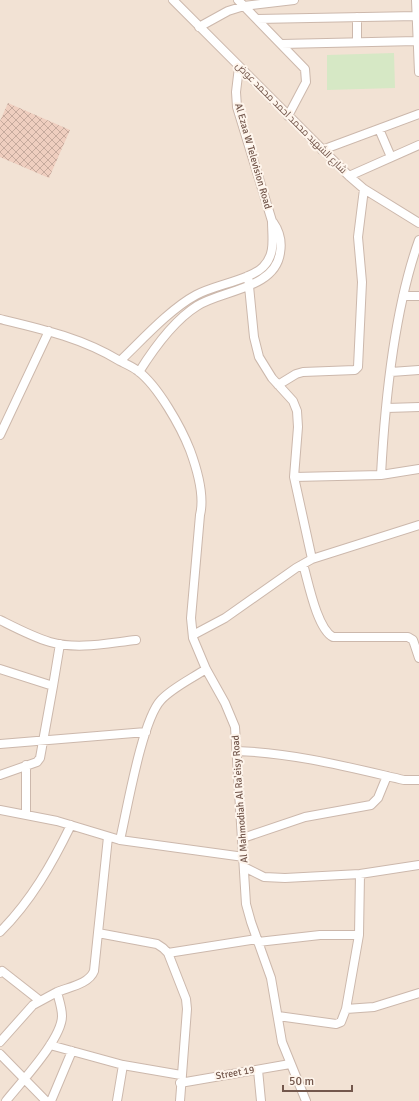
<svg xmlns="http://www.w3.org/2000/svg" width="419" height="1101" font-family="Signika,Cairo,sans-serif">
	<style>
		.residential { fill: #f2e2d4 }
		.pitch { fill: #d6e8c5 }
		.building { fill: url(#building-cross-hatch) }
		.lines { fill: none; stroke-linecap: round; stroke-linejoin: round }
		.street-casing { stroke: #ccb8ac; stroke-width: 10 }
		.street { stroke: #fff; stroke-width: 8 }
		.labels { text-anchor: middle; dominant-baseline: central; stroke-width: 4; stroke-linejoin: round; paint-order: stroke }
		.street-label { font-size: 10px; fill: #73574c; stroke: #fef5ec }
	</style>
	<defs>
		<pattern id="building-cross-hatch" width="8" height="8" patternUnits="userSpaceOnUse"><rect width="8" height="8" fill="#efcebf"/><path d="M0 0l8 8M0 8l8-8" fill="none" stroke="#c6aa9d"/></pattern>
	</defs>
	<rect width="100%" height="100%" fill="#fbf1e6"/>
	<path class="residential" d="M0 0H419V1101H0Z"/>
	<path class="pitch" d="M394 53 395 88 327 90V55Z"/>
	<path class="building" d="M8 103 70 130 49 178 0 157V121Z"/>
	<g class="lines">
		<defs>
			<path id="street" d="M173 0 349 176 364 189 419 223
				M238 0 305 69 306 82 288 116
				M416 0 419 72
				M357 17V42
				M257 19 417 16
				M199 27 228 11 244 6 294 0
				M281 44 417 41
				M379 129 391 157
				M322 150 419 114
				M349 176 419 145
				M419 240C394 310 385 400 381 475L419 469
				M403 296H419
				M0 319C42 329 82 338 120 361 126 364 133 367 138 371 158 386 181 427 190 450 197 469 205 495 200 515L191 618 193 638 206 669 225 703 235 727 246 904 251 922 271 978 282 1042 306 1101
				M120 361C142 340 170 309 196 295 214 285 250 280 263 267 276 254 272 238 272 221L237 107 236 92 239 67
				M139 372C154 348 173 321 197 306 222 290 275 289 280 253 282 242 280 232 273 222
				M391 372 419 370
				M278 385 296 374 303 372 355 370 358 367 362 282 358 237 364 189
				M387 408 419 407
				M0 435 49 331
				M294 477 381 475
				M312 559 419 525
				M303 564C308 581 317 629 333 637H408L413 640 419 658
				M0 620C16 628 33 637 50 642 78 650 108 643 136 640
				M193 635 225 618 296 568 312 559 294 477 298 427 297 411 293 401 272 378 259 357 254 337 248 276
				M0 669 53 686 60 644
				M0 744 146 732
				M237 751C295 753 348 767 404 780H419
				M26 765V814
				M0 775 37 762 40 758 53 686
				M0 810 57 821 120 840 244 857
				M243 838 305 817 371 805 378 798 387 776
				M120 840C127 810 142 720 161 700 172 688 191 679 206 669
				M244 867 264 877 285 878 360 874 419 865
				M0 932C31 901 52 864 71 825
				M98 933 157 944 163 948 168 953 186 999 187 1009 180 1101
				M258 942 320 935H359
				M168 953 257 939
				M0 973 2 971 39 1000
				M346 1009 359 935 360 874
				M278 1016 336 1024 341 1022 346 1009 374 1007 419 993
				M0 1042 33 1005 57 992
				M50 1045 123 1065 181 1075
				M0 1054 46 1101
				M258 1070 261 1101
				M180 1083 290 1064
				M6 1101C21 1082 62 1039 62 1016 62 1008 59 1000 57 992 69 987 89 984 94 971L108 837
				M51 1101 72 1051
				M117 1101 123 1065"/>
		</defs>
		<use href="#street" class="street-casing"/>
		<use href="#street" class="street"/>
	</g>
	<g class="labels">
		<g class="street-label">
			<text transform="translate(291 118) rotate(45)">شارع الشهيد محمد احمد محمد عوض</text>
			<text transform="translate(253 156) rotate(74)">Al Ezaa W Television Road</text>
			<text transform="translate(240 799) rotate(-94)">Al Mahmodiah Al Ra'eisy Road</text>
			<text transform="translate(235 1073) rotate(-10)">Street 19</text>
		</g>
	</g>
	<path d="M283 1085v6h69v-6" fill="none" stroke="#73574c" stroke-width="2"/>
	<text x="289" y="1085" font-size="12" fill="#73574c" stroke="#fef5ec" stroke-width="3" paint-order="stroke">50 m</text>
</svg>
